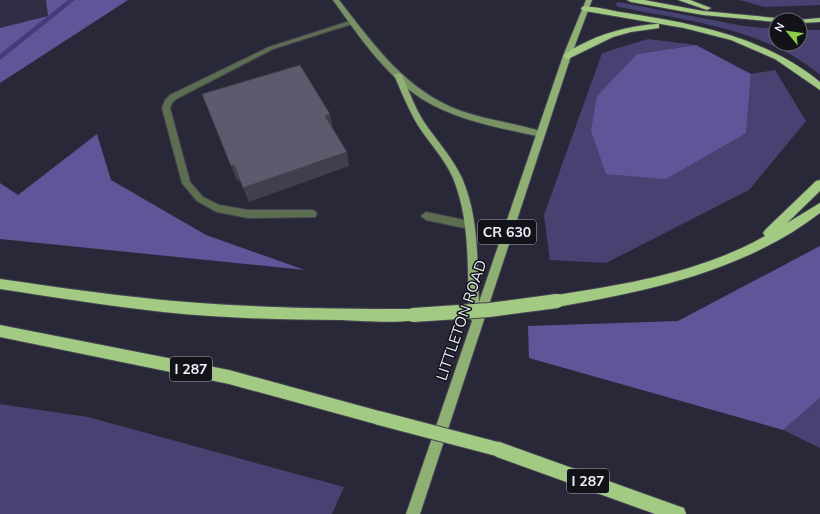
<svg xmlns="http://www.w3.org/2000/svg" width="820" height="514" font-family="Mulish,sans-serif">
	<style>
		.built { fill: #302e44 }
		.green { fill: #474271 }
		.forest { fill: #5e5699 }
		.lines { fill: none; stroke-linecap: round; stroke-linejoin: round }
		.stream { fill: #443b7b; fill-rule: evenodd }
		.lane-casing { stroke: #454453; stroke-width: 2 }
		.secondary-casing { stroke: #454453; stroke-width: 2 }
		.primary-casing { stroke: #454453; stroke-width: 2 }
		.highway-casing { stroke: #454453; stroke-width: 2 }
		.lane { fill: #5d6d50; fill-rule: evenodd }
		.secondary { fill: #799265; fill-rule: evenodd }
		.primary { fill: #8faf74; fill-rule: evenodd }
		.highway { fill: #a3ca82; fill-rule: evenodd }
		.highway-bridge-casing { stroke: #454453; stroke-width: 16; stroke-linecap: butt }
		.highway-bridge { stroke: #a3ca82; stroke-width: 14 }
		.shaded-wall { fill: #40404c }
		.building { fill: #5c5b6d; stroke: #40404c }
		.labels { text-anchor: middle; dominant-baseline: central; stroke-width: 3; stroke-linejoin: round; paint-order: stroke }
		.shield { fill: #121219; stroke: #adadb6; stroke-width: 1 }
		.shield-label { font-size: 14px; font-weight: bold; fill: #efeffa }
		.street-label { font-size: 15px; fill: #efeffa; stroke: #121219 }
	</style>
	<rect width="100%" height="100%" fill="#292838"/>
	<path class="built" d="M0 0H46L48 16 0 28Z"/>
	<path class="green" d="M739 0H820V5L765 7Z
		M618 2 744 26 776 29V44H800V30H820V75C764 28 688 21 619 7L615 4Z
		M648 39 696 45 637 54 746 133 751 74 775 70 806 121 749 190 606 263 550 260 544 215 602 53Z
		M820 398V448L783 430Z
		M0 404 88 417 344 487 332 514H0Z"/>
	<path class="forest" d="M46 0H128L0 83V28L48 16Z
		M696 45 751 74 746 133 666 179 606 174 591 131 597 96 637 54Z
		M97 134 111 180 206 235 305 270 0 239V183L18 195Z
		M820 246V398L783 430 529 358 528 326 678 321Z"/>
	<g class="lines">
		<path class="stream" d="M68 0H75L0 60V54Z"/>
		<defs>
			<path id="lane" d="M353 20 355 21V23L273 49 176 99 172 103 170 108 190 182 203 197 219 205 248 210H312L315 211 317 214 315 217 248 218 217 212 197 201 182 183 162 108 165 100 170 95 269 47Z
				M426 212 469 221 474 225 469 229 426 220 421 216Z"/>
			<path id="secondary" d="M333 0H339C374 45 406 91 461 111 488 120 517 124 544 132V136L541 137C501 128 457 121 422 99 385 75 358 35 333 0Z"/>
			<path id="primary" d="M586 0H592L571 56 420 514H406L472 321 469 317C467 271 471 222 453 178 445 159 430 144 419 127 409 111 402 93 394 75L398 73 402 75C409 91 415 108 424 122 437 141 452 157 462 178 479 217 477 260 479 302L563 56Z"/>
			<path id="highway" d="M627 0H644L703 11 776 18 780 20H776V22L703 15 631 2Z
				M678 0H690L711 8 707 10Z
				M582 7C593 5 616 12 627 13 696 24 765 37 820 82V90L775 59 731 40 684 28 585 11 581 9Z
				M820 18V22L800 23V20H797Z
				M656 24H659V28L631 32 613 37 570 58 567 59 563 56C567 52 573 49 578 46 603 33 628 26 656 24Z
				M820 180V191L787 223 820 203V213C744 271 649 291 557 307L552 305 551 301 552 297 557 295C627 284 702 272 765 236L763 233 765 230 816 181Z
				M0 279C62 288 124 297 186 302 262 308 337 309 413 309L418 311 419 315 418 319C404 324 359 321 342 320 282 320 222 318 163 312 108 306 54 297 0 289Z
				M0 325 229 370 379 411 384 413 386 418 384 423 379 425 229 384 0 337Z
				M497 441 678 506 684 508 686 514H655L497 457 492 454 489 449 492 444Z"/>
		</defs>
		<use href="#lane" class="lane-casing"/>
		<use href="#secondary" class="secondary-casing"/>
		<use href="#primary" class="primary-casing"/>
		<use href="#highway" class="highway-casing"/>
		<use href="#lane" class="lane"/>
		<use href="#secondary" class="secondary"/>
		<use href="#primary" class="primary"/>
		<use href="#highway" class="highway"/>
		<defs>
			<path id="highway-bridge" d="M413 315 489 310 557 301
				M379 418 497 449"/>
		</defs>
		<use href="#highway-bridge" class="highway-bridge-casing"/>
		<use href="#highway-bridge" class="highway-bridge"/>
	</g>
	<path class="shaded-wall" d="M330 114 333 129 325 116Z
		M347 152 349 166 249 202 243 188Z
		M234 165 240 180 237 181 231 166Z"/>
	<path class="building" d="M300 65 330 114 325 116 347 152 243 188 234 165 231 166 202 94Z"/>
	<g class="labels">
		<g class="shield">
			<rect x="478" y="220" width="58" height="24" rx="3"/>
			<rect x="170" y="357" width="42" height="24" rx="3"/>
			<rect x="567" y="469" width="42" height="24" rx="3"/>
		</g>
		<g class="shield-label">
			<text x="507" y="232">CR 630</text>
			<text x="191" y="369">I 287</text>
			<text x="588" y="481">I 287</text>
		</g>
		<g class="street-label">
			<text transform="translate(461 320) rotate(-71)">LITTLETON ROAD</text>
		</g>
	</g>
	<g transform="translate(788 32) rotate(299)"><circle r="19" fill="#121219" stroke="#6a6a73"/>
	<path d="M0-3L7 15L0 10L-7 15Z" fill="#8cce45"/>
	<text y="-6" font-size="11" font-weight="bold" text-anchor="middle" fill="#efeffa">N</text>
	</g>
</svg>
